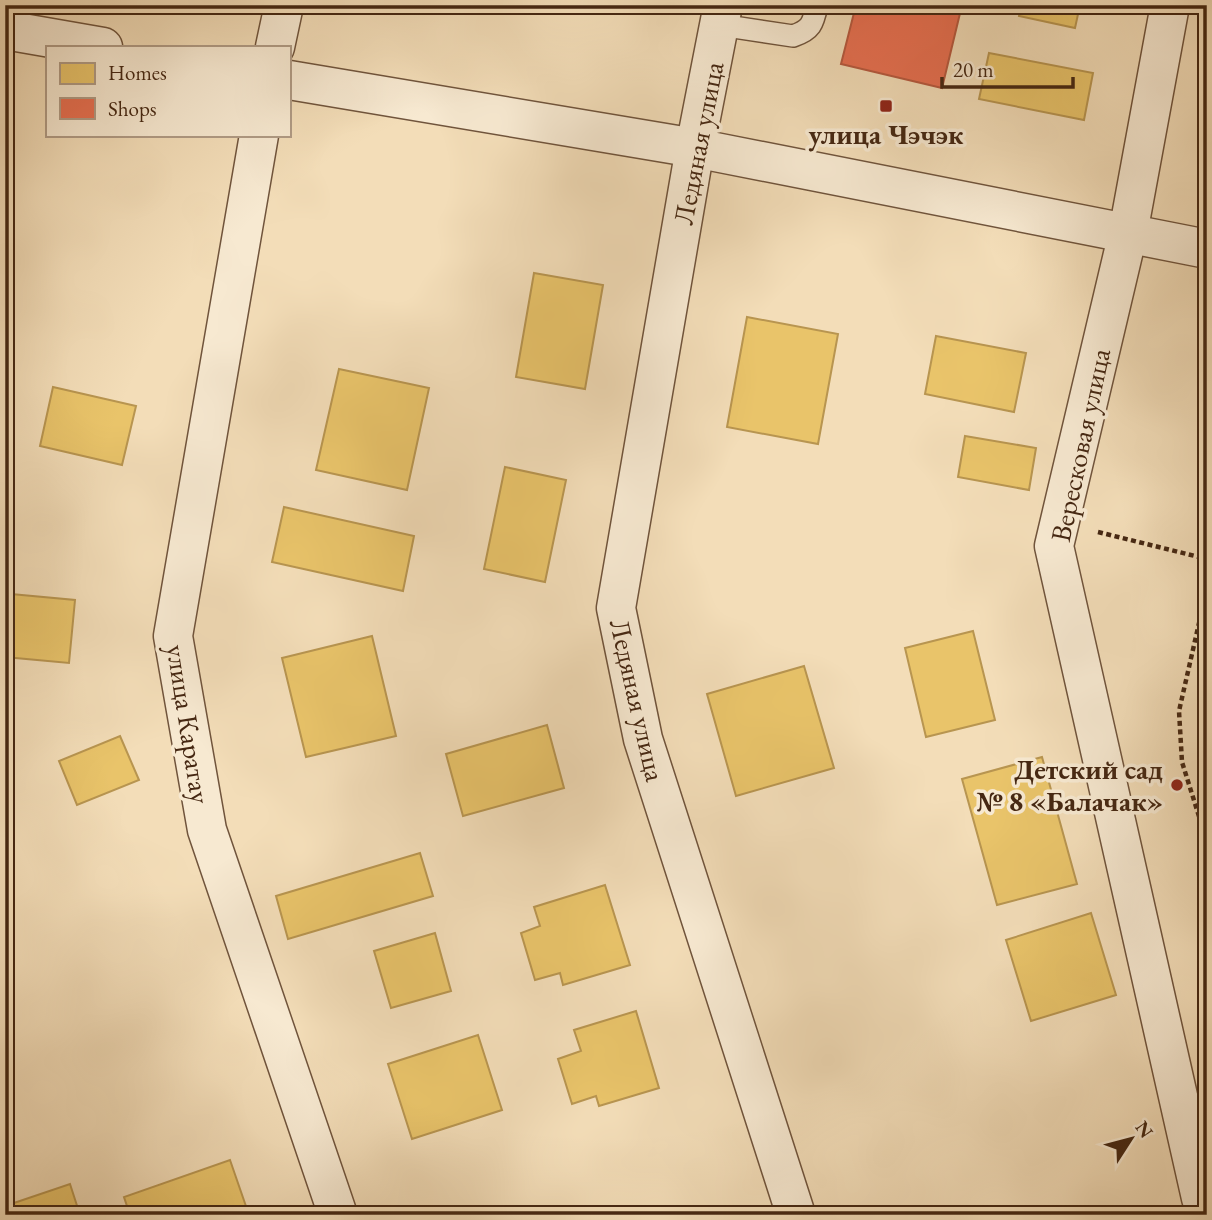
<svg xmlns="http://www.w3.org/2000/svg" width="1212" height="1220" font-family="'EB Garamond',serif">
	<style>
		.homes { fill: #e9c46a; stroke: #b89550; stroke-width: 2 }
		.shops { fill: #e76f51; stroke: #b6593e; stroke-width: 2 }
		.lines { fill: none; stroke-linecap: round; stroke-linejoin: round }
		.service-casing { stroke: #70543c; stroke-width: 24 }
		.minor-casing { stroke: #70543c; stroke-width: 41 }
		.tertiary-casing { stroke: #70543c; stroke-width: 41 }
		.path { stroke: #452712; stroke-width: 4.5; stroke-dasharray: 5 3.5; stroke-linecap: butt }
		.service { stroke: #f7e9d1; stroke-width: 21 }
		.minor { stroke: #f7e9d1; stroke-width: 38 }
		.tertiary { stroke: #f7e9d1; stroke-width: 38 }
		.poi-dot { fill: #8f2418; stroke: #f7e9d1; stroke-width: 2.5 }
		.labels { text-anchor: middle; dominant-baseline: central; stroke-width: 7; stroke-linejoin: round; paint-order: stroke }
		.poi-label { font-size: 28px; font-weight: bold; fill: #452712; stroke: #f7e9d1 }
		.street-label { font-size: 28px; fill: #452712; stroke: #f7e9d1 }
	</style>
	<rect width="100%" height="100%" fill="#f3ddb8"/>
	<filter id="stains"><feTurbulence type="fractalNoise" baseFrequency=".00286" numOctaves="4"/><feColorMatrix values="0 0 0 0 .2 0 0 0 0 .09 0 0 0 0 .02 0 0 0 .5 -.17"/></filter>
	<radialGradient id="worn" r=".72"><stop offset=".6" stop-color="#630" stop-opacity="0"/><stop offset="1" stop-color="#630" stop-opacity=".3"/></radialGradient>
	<path class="homes" d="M1021 5H1080L1075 28 1019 16Z
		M989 53 1093 73 1084 120 979 99Z
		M534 273 603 285 585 389 516 377Z
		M747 317 838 334 818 444 727 427Z
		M936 336 1026 353 1014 412 925 394Z
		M339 369 429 388 407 490 316 470Z
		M53 387 136 406 122 465 40 446Z
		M965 436 1036 448 1029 490 958 477Z
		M505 467 566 480 545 582 484 569Z
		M284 507 414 536 403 591 272 562Z
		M11 594 75 600 69 663 5 657Z
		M973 631 995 720 926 737 905 648Z
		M372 636 396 736 306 757 282 658Z
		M804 666 834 768 736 796 707 694Z
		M547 725 564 788 463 816 446 754Z
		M120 736 139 780 77 805 59 761Z
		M1042 757 1077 884 997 905 962 779Z
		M420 853 433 896 288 939 276 896Z
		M605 885 630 965 563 985 560 973 535 980 521 933 540 926 534 907Z
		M1091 913 1116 995 1031 1021 1006 940Z
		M435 933 451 991 391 1008 374 951Z
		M636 1011 659 1088 599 1106 596 1096 572 1104 558 1059 581 1051 574 1030Z
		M478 1035 502 1110 412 1139 388 1064Z
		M230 1160 249 1215H130L124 1197Z
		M70 1184 80 1215H5V1206Z"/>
	<path class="shops" d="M856 5H962L942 88 841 64Z"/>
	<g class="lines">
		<defs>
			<path id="service" d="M720 25 793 36C811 30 813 24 817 5"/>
			<path id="minor" d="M723 5 695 148 616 608 643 739 796 1215
				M1170 5 1128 233 1054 546 1201 1198 1207 1210
				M275 47 284 5
				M259 135 173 636 207 830 338 1215"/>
			<path id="tertiary" d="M5 30 103 47
				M289 80 695 148 1207 249"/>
		</defs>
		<use href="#service" class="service-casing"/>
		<use href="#minor" class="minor-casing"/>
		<use href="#tertiary" class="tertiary-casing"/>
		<path class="path" d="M1098 532 1207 559
			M1207 588 1179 711 1182 762 1207 842"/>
		<use href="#service" class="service"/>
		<use href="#minor" class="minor"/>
		<use href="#tertiary" class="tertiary"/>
	</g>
	<g class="poi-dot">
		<rect x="879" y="99" width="14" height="14" rx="3.5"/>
		<circle cx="1177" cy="785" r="7"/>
	</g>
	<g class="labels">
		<g class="poi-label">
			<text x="886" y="134">улица Чэчэк</text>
			<text x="1163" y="769" text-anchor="end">Детский сад<tspan x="1163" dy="32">№ 8 «Балачак»</tspan></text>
		</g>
		<g class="street-label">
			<text transform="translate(698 143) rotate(-79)">Ледяная улица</text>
			<text transform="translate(1080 445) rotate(-78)">Вересковая улица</text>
			<text transform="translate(638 700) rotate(77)">Ледяная улица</text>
			<text transform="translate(189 724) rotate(81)">улица Каратау</text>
		</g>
	</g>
	<rect width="1212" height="1220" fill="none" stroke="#f3ddb8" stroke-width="28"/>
	<rect x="7" y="7" width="1198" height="1206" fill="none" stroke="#452712" stroke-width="3.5"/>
	<rect x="14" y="14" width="1184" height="1192" fill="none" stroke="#452712" stroke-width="2"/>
	<rect x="46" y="46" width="245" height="91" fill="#f7e9d1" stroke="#b09b85" stroke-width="2"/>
	<rect x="60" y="63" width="35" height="21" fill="#e9c46a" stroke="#b09b85" stroke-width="2"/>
	<text x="108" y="80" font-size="21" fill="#452712">Homes</text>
	<rect x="60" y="98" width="35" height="21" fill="#e76f51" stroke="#b09b85" stroke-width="2"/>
	<text x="108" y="116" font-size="21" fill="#452712">Shops</text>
	<g transform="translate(1131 1139) rotate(54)" stroke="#f7e9d1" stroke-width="5" paint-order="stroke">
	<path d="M0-5L12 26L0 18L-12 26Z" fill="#452712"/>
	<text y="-10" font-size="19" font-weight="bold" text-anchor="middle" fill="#452712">N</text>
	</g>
	<path d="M942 77v10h131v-10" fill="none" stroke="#452712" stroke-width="3.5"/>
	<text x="953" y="77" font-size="21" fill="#452712" stroke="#f7e9d1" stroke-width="5" paint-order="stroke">20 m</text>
	<rect width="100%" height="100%" filter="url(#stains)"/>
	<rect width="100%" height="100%" fill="url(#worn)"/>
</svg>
